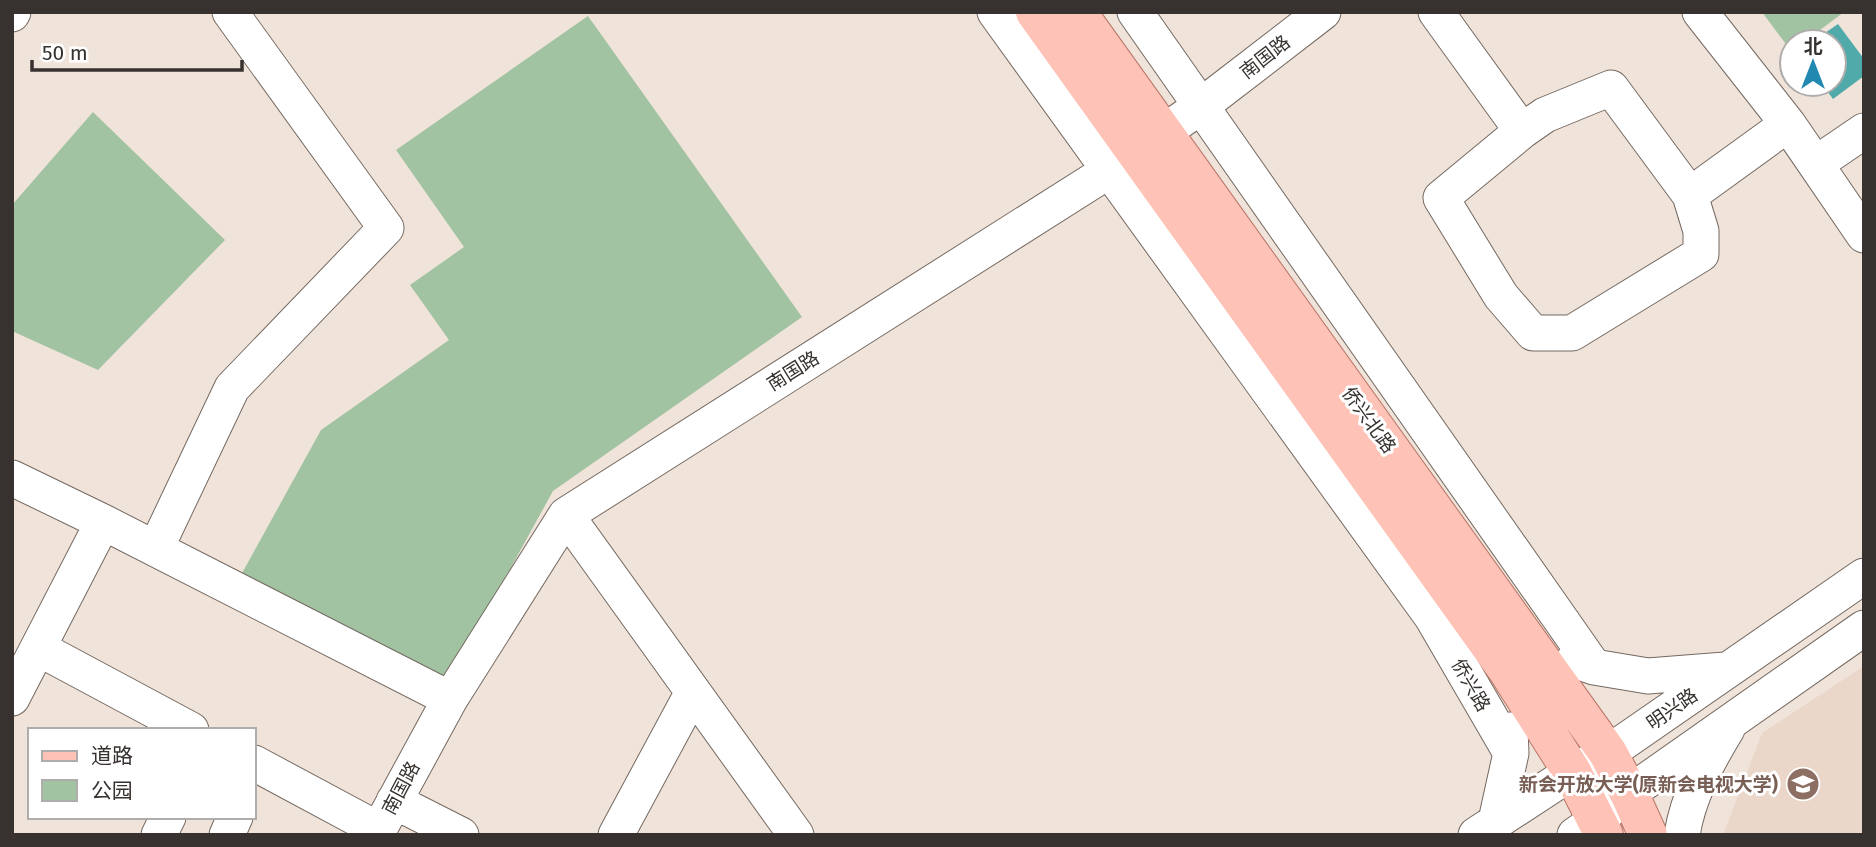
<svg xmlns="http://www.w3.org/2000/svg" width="1876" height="847" font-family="'Fira Sans','Noto Sans SC',sans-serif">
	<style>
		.built { fill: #ead7c9 }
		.green { fill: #a2c3a1 }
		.water { fill: #51aaaa }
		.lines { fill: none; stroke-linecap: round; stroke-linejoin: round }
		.minor-casing { stroke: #746961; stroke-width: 37 }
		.major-casing { stroke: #b87567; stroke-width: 40 }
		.minor { stroke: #fff; stroke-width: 35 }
		.major { stroke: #fec2b6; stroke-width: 38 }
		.labels { text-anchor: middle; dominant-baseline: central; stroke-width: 6; stroke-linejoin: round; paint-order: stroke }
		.street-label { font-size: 19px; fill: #37322f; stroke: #fff }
		.education-label { font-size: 19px; font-weight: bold; fill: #785e54; stroke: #fff; text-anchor: end }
	</style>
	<rect width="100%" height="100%" fill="#f0e3da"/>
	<path class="built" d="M1864 666V835H1723L1762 733Z"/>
	<path class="green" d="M1762 12H1844L1804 42H1792L1791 51Z
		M588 16 802 317 553 491 445 687 241 575 321 430 449 340 410 285 464 247 396 150Z
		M93 112 225 240 98 370 12 331V205Z"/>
	<path class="water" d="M1838 24 1864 59V76L1833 99 1822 84H1834V42H1812Z"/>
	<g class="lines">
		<defs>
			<path id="minor" d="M995 12 1432 617 1511 753
				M1135 12 1594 667
				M1436 12 1522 131
				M1700 12 1788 124 1864 235
				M12 14 13 12
				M1611 88 1690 195 1701 231V254L1572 333H1533L1501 296 1441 198 1522 131 1545 115Z
				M1817 163 1864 131
				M1690 195 1788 124
				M12 478 103 522 450 699
				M566 515 796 835
				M156 548 232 388 386 228 230 12
				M38 648 191 730
				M1574 660 1594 667 1648 676 1725 670
				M12 698 103 522
				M254 763 379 830
				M394 801 461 835
				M1496 821 1511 753 1510 730
				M159 835 168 817
				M227 835 235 817
				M376 835 450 699 566 515 1110 170 1201 106 1323 12
				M616 835 693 692
				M1476 835 1572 772 1608 753 1864 576
				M1575 835 1597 820 1629 793 1864 628
				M1682 835C1688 796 1707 762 1727 729"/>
			<path id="major" d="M1035 12 1508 671 1572 772 1604 835
				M1077 12 1608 753 1629 793 1648 835"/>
		</defs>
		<use href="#minor" class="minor-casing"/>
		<use href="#major" class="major-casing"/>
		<use href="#minor" class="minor"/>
		<use href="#major" class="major"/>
	</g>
	<defs>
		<symbol id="university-disc" viewBox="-11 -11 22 22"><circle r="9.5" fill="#8d6e63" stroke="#fff"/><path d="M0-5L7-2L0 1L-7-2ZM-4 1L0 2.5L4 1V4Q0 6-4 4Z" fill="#fff"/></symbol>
	</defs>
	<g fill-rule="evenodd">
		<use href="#university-disc" x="1784" y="765" width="38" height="38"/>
	</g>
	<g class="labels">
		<g class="street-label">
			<text transform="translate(1265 57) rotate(-38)">南国路</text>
			<text transform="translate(793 371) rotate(-32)">南国路</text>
			<text transform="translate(1369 420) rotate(54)">侨兴北路</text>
			<text transform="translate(1471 685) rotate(60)">侨兴路</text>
			<text transform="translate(1672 709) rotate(-35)">明兴路</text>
			<text transform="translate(401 788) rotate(-62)">南国路</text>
		</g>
		<g class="education-label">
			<text x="1778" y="784">新会开放大学(原新会电视大学)</text>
		</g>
	</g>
	<rect width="1876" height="847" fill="none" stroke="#37322f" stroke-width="28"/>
	<rect x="28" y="728" width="228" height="91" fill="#ffffff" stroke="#afadac" stroke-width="2"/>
	<rect x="42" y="751" width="35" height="10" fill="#fec2b6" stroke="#afadac" stroke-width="2"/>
	<text x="91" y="763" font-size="21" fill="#37322f">道路</text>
	<rect x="42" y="780" width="35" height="21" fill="#a2c3a1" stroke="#afadac" stroke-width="2"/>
	<text x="91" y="798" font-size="21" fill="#37322f">公园</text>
	<g transform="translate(1813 63)"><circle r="33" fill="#ffffff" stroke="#afadac" stroke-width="2"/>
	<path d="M0-5L12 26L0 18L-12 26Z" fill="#2188b0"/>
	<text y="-10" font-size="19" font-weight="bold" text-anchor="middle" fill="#37322f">北</text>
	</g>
	<path d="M32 60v10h210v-10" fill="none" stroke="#37322f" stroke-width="3.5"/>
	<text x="42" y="60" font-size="21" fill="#37322f" stroke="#ffffff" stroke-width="5" paint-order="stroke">50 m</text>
</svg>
